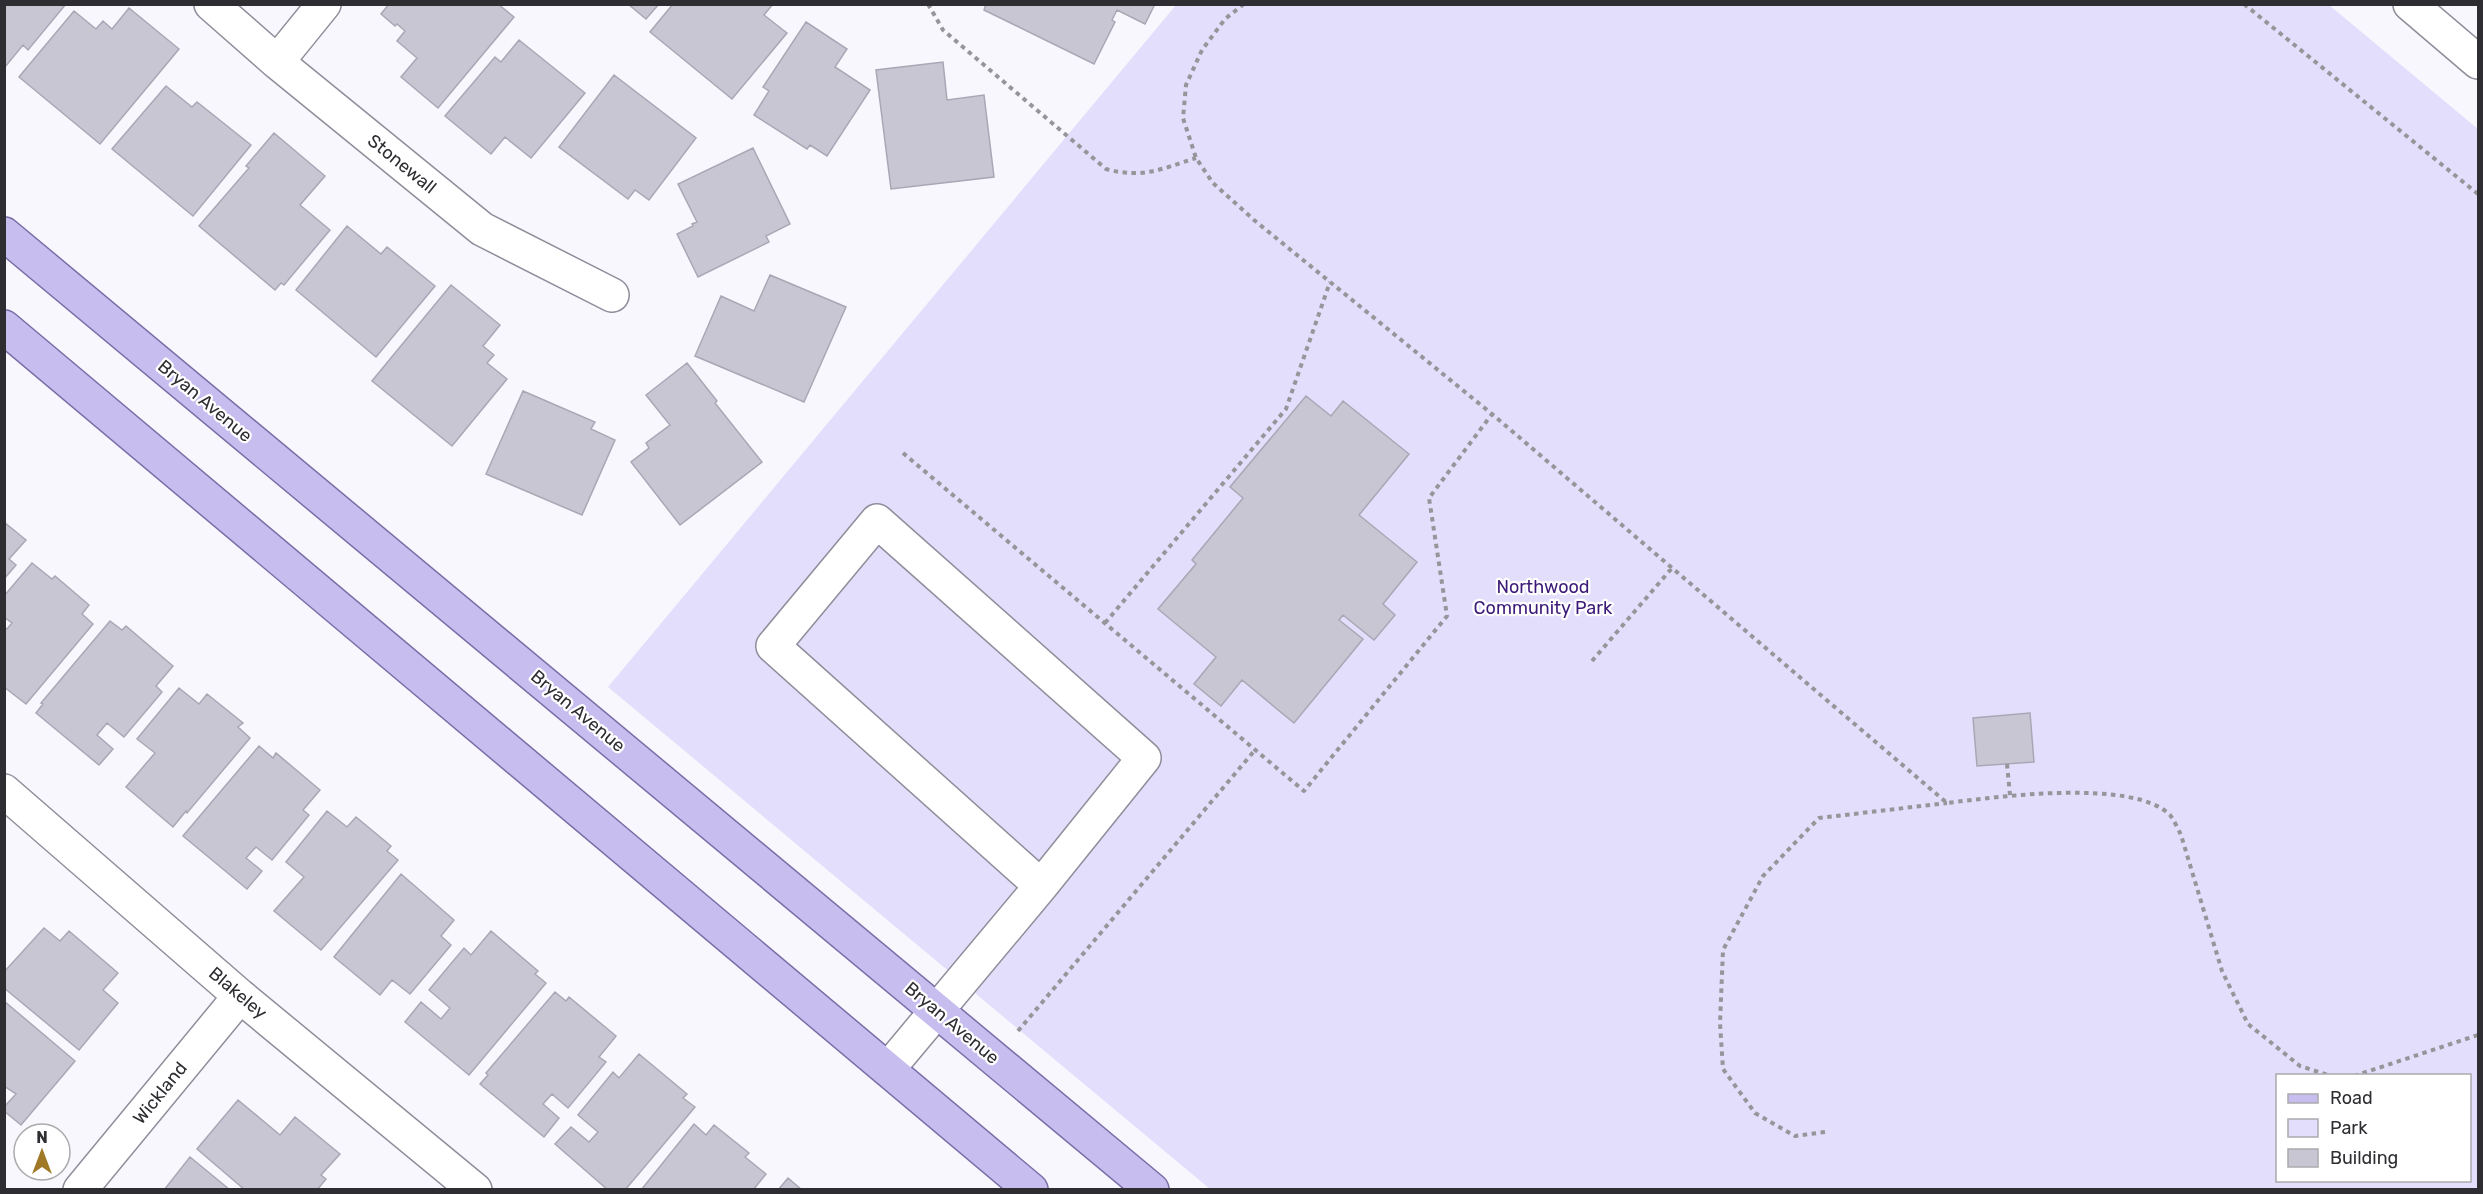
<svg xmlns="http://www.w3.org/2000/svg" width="2483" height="1194" font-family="Rubik,sans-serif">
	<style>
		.green { fill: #e2defb; fill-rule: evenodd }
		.building { fill: #c9c6d4; stroke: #a9a7b5; stroke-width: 1.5 }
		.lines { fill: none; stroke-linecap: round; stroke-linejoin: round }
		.minor-casing { stroke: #8f8d9a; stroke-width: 36 }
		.major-casing { stroke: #7a6ea6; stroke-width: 36 }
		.path { stroke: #96959a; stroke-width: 4; stroke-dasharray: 4.5 4.5; stroke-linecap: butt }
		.minor { stroke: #fff; stroke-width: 33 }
		.major { stroke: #c8bdef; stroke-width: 33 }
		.labels { text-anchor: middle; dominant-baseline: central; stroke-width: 4.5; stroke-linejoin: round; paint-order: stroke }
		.street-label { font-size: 18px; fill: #2e2d32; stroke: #fff }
		.park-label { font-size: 18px; fill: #3c1a78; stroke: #fff }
	</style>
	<rect width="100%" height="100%" fill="#f8f7fd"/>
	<path class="green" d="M1176 5H2329L2478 129V1189H1210L608 687ZM2278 1076H2470V1180H2278Z"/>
	<path class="building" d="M4 4H66L28 50 23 45 5 67Z
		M389 4H498L514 17 438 108 401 77 417 58 397 41 405 31 397 24 395 26 381 14Z
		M628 4H659L646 19Z
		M673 4H773L764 15 787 33 732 99 650 32Z
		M986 4H1155L1145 24 1117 10 1112 20 1115 22 1094 64 984 10Z
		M129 8 179 49 100 144 19 77 74 11 96 29 103 21 112 29Z
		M806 22 847 49 835 67 870 90 827 156 810 145 807 149 754 115 769 91 763 87Z
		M519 40 585 93 531 158 505 137 491 154 445 116 495 57 501 62Z
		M943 62 947 100 984 95 994 177 891 189 876 70Z
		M614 75 696 138 649 200 635 190 628 199 559 147Z
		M166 86 192 107 197 102 251 145 193 216 112 149Z
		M274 133 325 176 300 205 330 230 284 285 281 283 275 290 199 226 249 168 246 166Z
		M753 148 790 224 766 236 769 242 698 277 677 234 693 226 692 224 697 222 678 184Z
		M347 226 381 254 387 247 435 286 376 357 296 290Z
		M770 275 846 307 804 402 695 356 721 296 754 311Z
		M451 285 500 325 483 346 494 355 487 363 507 379 452 446 372 381Z
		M687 363 717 401 715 403 762 462 680 525 631 462 649 448 646 443 670 425 646 395Z
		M523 391 595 422 591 429 615 440 582 515 486 474Z
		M1306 396 1331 416 1343 401 1409 454 1359 515 1417 562 1383 604 1395 615 1374 640 1343 615 1339 620 1363 639 1294 723 1242 680 1221 706 1194 684 1216 657 1158 609 1196 564 1192 560 1243 498 1230 487Z
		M4 522 26 540 9 559 16 565 4 579Z
		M32 563 52 579 55 576 89 605 82 614 93 624 26 704 4 687V627L7 629 12 623 4 617V596Z
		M110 621 122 630 126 626 173 666 156 686 162 692 124 737 107 723 97 735 113 749 99 765 36 713 43 704 41 703Z
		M179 688 199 704 207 694 243 723 238 727 250 738 187 813 186 811 173 827 126 787 155 753 137 739Z
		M2030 713 2034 762 1977 766 1973 718Z
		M259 746 273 758 276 753 320 790 303 810 309 815 272 860 256 847 246 858 262 871 247 889 183 836Z
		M327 811 347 827 356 817 391 846 387 851 398 860 321 950 274 911 304 877 286 862Z
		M401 874 454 920 441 936 451 945 410 994 392 980 380 995 334 957Z
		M44 928 60 941 69 931 118 973 103 990 118 1003 79 1050 4 988V972Z
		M491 931 538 971 535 974 546 983 469 1075 405 1022 421 1002 441 1019 450 1008 429 990 464 948 471 955Z
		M555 992 566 1001 569 997 616 1036 599 1057 606 1062 568 1108 552 1094 543 1104 559 1118 544 1137 480 1084 488 1075 486 1073Z
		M4 1001 75 1061 21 1125 4 1111V1107L16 1094 4 1086Z
		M639 1054 687 1094 683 1098 695 1107 625 1190H608L555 1144 571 1127 589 1142 598 1132 578 1115 613 1072 619 1078Z
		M238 1100 280 1135 295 1117 340 1154 321 1175 326 1179 317 1190H245L197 1149Z
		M694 1124 706 1135 714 1125 749 1153 745 1157 766 1174 753 1190H641Z
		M190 1157 230 1190H164Z
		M788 1178 802 1190H778Z"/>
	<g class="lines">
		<defs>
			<path id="minor" d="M211 4 277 62 482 229 612 295
				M2410 4 2478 62
				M277 62 324 4
				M4 791 240 996 475 1190
				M888 1069 1041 886 1144 758 877 521 773 646 1041 886
				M80 1190 240 996"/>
			<path id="major" d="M4 234 1152 1190
				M4 327 1031 1190"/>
		</defs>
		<use href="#minor" class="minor-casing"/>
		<use href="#major" class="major-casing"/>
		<path class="path" d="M928 4 943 30 1106 169C1143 179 1161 169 1196 158
			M1244 4 1225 19 1202 50 1186 85 1183 118 1196 158 1213 183 1254 220 1492 414 1947 803C1996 797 2133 778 2170 815 2174 820 2178 829 2181 835L2222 971 2248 1024 2300 1066 2331 1076
			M2244 4 2478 194
			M903 453 1304 791 1447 616 1429 498 1492 414
			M1105 623 1286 409 1330 282
			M1592 661 1672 568
			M2007 764 2010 795
			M1018 1031 1255 750
			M2354 1076 2478 1035
			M1825 1132 1795 1136 1755 1113 1723 1069 1720 1023 1723 950 1763 876 1819 818 1947 803"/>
		<use href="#minor" class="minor"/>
		<use href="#major" class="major"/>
	</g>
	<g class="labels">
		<g class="street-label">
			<text transform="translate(402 164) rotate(39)">Stonewall</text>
			<text transform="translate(205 401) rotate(40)">Bryan Avenue</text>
			<text transform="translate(578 711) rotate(40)">Bryan Avenue</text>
			<text transform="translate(238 993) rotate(40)">Blakeley</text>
			<text transform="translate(952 1023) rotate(40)">Bryan Avenue</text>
			<text transform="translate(160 1093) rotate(-51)">Wickland</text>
		</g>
		<g class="park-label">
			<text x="1543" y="587">Northwood<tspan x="1543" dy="21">Community Park</tspan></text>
		</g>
	</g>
	<rect width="2483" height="1194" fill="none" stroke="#2e2d32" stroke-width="12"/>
	<rect x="2276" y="1074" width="195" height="108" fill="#ffffff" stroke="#ababad" stroke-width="1.5"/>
	<rect x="2288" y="1094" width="30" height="9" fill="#c8bdef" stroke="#ababad" stroke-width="1.5"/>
	<text x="2330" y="1104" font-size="18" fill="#2e2d32">Road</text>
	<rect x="2288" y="1119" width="30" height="18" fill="#e2defb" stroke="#ababad" stroke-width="1.5"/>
	<text x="2330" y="1134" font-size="18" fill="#2e2d32">Park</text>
	<rect x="2288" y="1149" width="30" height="18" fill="#c9c6d4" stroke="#ababad" stroke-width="1.5"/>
	<text x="2330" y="1164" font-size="18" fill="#2e2d32">Building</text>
	<g transform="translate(42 1152)"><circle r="28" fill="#ffffff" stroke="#ababad" stroke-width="1.5"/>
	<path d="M0-4.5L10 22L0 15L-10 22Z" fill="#9f7926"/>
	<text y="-9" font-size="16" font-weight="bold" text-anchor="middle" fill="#2e2d32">N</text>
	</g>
</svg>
